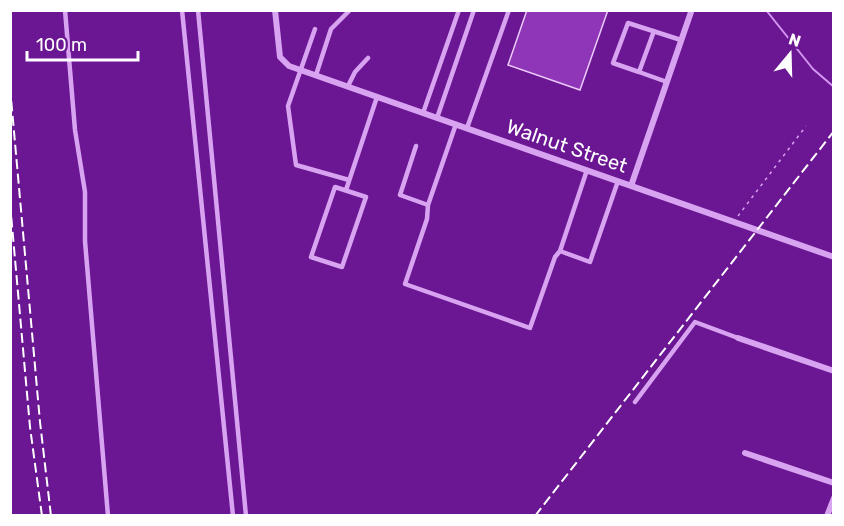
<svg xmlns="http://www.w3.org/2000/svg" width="844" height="526" font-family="Rubik,sans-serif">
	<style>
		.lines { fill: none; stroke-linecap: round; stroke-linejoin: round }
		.stream { stroke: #d496f3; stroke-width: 2 }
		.building { fill: #8e36b7; stroke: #eccbfc; stroke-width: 1.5 }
		.path { stroke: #d8a4f1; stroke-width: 1.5; stroke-dasharray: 3 4.5; stroke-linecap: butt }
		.lane { stroke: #d8a4f1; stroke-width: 4.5 }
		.street { stroke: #d8a4f1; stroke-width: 6 }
		.rail { stroke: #fff; stroke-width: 2; stroke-dasharray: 10 4.5; stroke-linecap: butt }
		.labels { text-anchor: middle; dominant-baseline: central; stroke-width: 4.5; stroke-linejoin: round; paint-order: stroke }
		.street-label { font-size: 20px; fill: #fff; stroke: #6b1692 }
	</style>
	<rect width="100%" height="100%" fill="#6b1692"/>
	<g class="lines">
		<path class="stream" d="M766 10 813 69 834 87"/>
	</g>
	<path class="building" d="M527 10H608L580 90 508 65Z"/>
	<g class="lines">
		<path class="path" d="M738 216 806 126"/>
		<path class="lane" d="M65 10 75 130 85 192V241L108 516
			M182 10 233 516
			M198 10 246 516
			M315 29 288 106 296 165 349 180
			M654 31 639 72 613 63 628 23 681 40
			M639 72 667 82
			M316 75 331 29 350 10
			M348 86 355 72 368 58
			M423 113 459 10
			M437 118 474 10
			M467 128 509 10
			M416 146 400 195 428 205 456 124
			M587 170 560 251 590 262 618 181
			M335 187 366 197 342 267 311 257Z
			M346 190 377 97
			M428 205 427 219 405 284 530 328 555 257 560 251
			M635 402 695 322 738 338"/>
		<path class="street" d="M275 10 280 57 289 66 834 257
			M631 186 691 12
			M738 338 834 371
			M745 453 834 483
			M827 516 834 498"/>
		<path class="rail" d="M10 87 40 422 51 516
			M10 203 30 427 42 516
			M535 516 834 131"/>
	</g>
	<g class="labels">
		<g class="street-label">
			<text transform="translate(567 146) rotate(19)">Walnut Street</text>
		</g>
	</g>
	<rect width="844" height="526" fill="none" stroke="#ffffff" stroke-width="24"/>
	<g transform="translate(790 54) rotate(19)" stroke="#6b1692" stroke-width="4.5" paint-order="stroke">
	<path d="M0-4.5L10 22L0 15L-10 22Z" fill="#ffffff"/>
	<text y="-9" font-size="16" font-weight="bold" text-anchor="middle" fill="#ffffff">N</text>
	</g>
	<path d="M27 51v9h111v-9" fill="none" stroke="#ffffff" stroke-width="3"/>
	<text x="36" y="51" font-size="18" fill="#ffffff" stroke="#6b1692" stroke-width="4.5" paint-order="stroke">100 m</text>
</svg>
